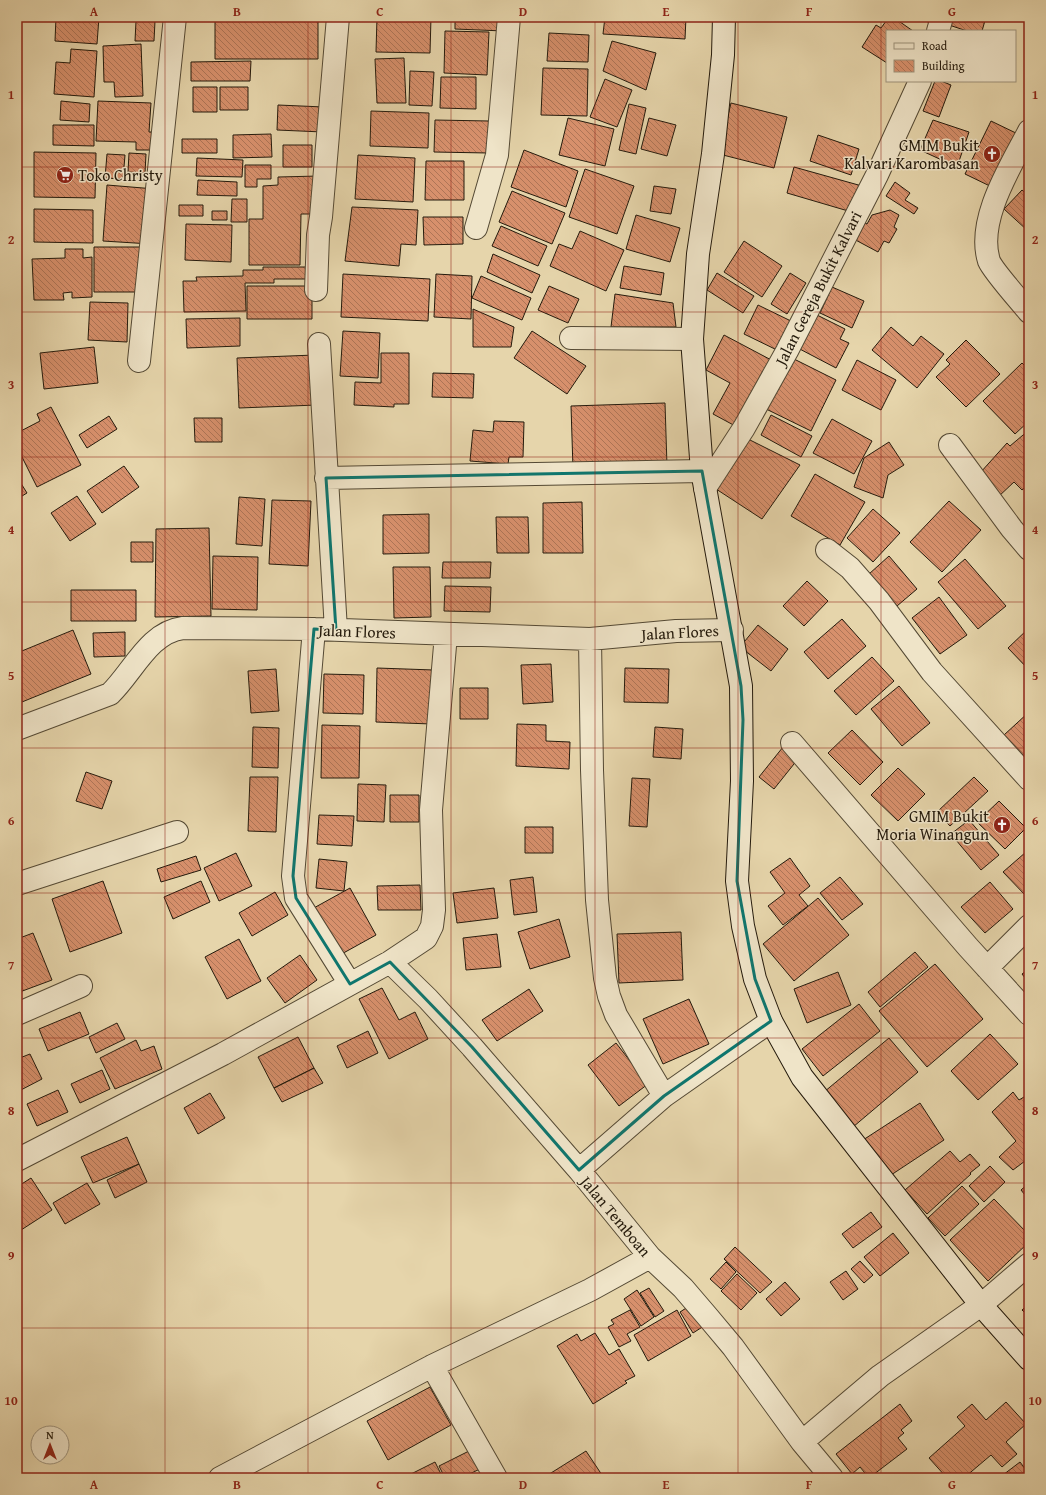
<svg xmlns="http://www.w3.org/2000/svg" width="1046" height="1495" font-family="'Gentium Book Plus',serif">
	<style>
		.building { fill: url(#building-back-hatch); stroke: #241a0c }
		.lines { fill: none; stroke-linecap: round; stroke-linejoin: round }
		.minor-casing { stroke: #544934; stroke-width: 24 }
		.secondary-casing { stroke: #241a0c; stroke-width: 24 }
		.minor { stroke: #efe4c8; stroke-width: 22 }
		.secondary { stroke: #efe4c8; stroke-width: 22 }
		.marked { fill: none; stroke: #0f766e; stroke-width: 3; stroke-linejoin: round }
		.grid { fill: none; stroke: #8f2418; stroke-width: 1; stroke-opacity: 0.55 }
		.labels { text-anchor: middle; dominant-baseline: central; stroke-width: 3; stroke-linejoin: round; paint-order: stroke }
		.poi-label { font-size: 16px; fill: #241a0c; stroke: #efe4c8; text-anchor: end }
		.street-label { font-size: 16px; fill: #241a0c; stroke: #efe4c8 }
		.neatline { fill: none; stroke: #8f2418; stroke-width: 1.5 }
		.grid-label { font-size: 13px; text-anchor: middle; font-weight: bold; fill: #8f2418 }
	</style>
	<defs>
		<pattern id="building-back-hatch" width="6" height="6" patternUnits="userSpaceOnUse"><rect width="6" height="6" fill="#d7906c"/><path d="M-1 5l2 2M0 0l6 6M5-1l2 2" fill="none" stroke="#ae7557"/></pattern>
	</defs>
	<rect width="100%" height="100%" fill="#e6d5ab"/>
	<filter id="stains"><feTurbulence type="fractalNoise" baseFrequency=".005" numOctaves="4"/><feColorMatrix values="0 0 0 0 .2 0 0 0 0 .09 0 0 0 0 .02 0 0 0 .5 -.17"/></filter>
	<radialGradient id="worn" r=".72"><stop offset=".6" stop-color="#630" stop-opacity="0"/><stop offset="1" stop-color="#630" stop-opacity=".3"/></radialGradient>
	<path class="building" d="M56 17H99L97 44 55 41Z
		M215 17H318V59H215Z
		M377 17H431L430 53 376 52Z
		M455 17H504V31L455 29Z
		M538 17H598V19Z
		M605 17H686L685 39 603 34Z
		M889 17H893L913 31H887V63L862 47 876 25 881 28Z
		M918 17H930L928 22Z
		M945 17H986L982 31H967L943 23Z
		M136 21H155L154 41H135Z
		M445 31 489 32 487 75 444 73Z
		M549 33 589 35 588 62 547 61Z
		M612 41 656 53 646 90 603 71Z
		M141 44 143 96 115 97 114 82H104L103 46Z
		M71 49 97 51 94 97 54 94 56 62 70 63Z
		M404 58 406 103H377L375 59Z
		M251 61 250 81H191V62Z
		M543 68 588 69 587 116 541 115Z
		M410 71 434 72 432 106 409 105Z
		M441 77H476V109L440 108Z
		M605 79 632 90 617 127 590 117Z
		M935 81H941L951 85 939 117 923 111Z
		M193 87H217V112H193Z
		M220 87H248V110H220Z
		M61 101 90 104 89 122 60 120Z
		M98 101 151 103 149 132H162L161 150H136V142L96 141Z
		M731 103 787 117 774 168 719 154Z
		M629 104 646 108 636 154 619 150Z
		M278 105 324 107 323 132 277 130Z
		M371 111 429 113 428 148 370 146Z
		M568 118 614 129 605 166 559 155Z
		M649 118 676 125 667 156 641 149Z
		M435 120 489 121 488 153 434 152Z
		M933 120 969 132 957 167 920 150Z
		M991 121 1020 135 994 188 965 174Z
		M53 125H94V146L53 145Z
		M271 134 272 157 233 158V135Z
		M818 135 859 149 851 175 810 161Z
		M182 139H217V153H182Z
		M283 145H312V167H283Z
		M524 150 578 171 566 207 511 187Z
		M34 152 96 153 95 198 34 197Z
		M129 153 146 154 145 173 128 172Z
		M107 154 125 155 123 179 105 178Z
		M358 155 415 158 413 202 355 199Z
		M197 158 243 160 242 177 196 176Z
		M426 161H464V200H425Z
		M245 165H271V179H257V187H245Z
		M794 167 862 186 855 213 787 193Z
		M585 169 634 186 617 234 569 217Z
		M1029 169V178L1025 174Z
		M319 176 321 214H301L300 265H249V219H263V186L278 185V177Z
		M198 180 237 182V196L197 195Z
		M895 182 910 193 905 200 918 208 914 214 886 196Z
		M107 185 155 189 151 244 103 241Z
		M654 186 676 189 671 214 650 211Z
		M1022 190 1029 196 1028 231 1004 209Z
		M512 191 565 213 552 244 499 222Z
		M232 199H247V222H231Z
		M179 205H203V216H179Z
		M352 207 418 210 416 245 401 244 399 266 345 261Z
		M34 209 93 210V243L34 242Z
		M890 210 899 215 894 227 897 229 889 243 884 241 878 252 850 237 859 220 867 224 872 215Z
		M212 211H227V220H212Z
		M636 215 680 228 670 262 626 249Z
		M423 217H463V244L424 245Z
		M186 224 232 225 231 262 185 260Z
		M501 226 547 246 538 266 492 246Z
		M580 231 624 250 606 291 550 266 559 244 572 249Z
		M744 241 782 266 762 297 724 272Z
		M94 247H146V292H94Z
		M65 249H83V258L92 257V297L72 298V292L63 293 64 300H34L32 259 65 258Z
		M493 254 540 275 532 293 487 272Z
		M624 266 664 273 661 295 620 288Z
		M263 267H312V279H274V283H245L246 311 184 312 183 281H197L196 277 243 276V270H263Z
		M717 273 754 296 743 313 707 290Z
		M790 273 806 283 787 314 771 304Z
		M343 274 430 279 428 321 341 317Z
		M436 274 472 276 471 319 434 317Z
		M481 276 531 298 522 320 472 298Z
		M247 286H312V319H247Z
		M549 286 579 299 568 323 538 310Z
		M832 287 864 301 852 328 820 313Z
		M615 294 673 303 676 327H611Z
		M90 302 128 303 127 342 88 340Z
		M758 305 793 322 779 351 744 334Z
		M473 309 514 327 511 347H473Z
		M809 311 845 329 840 339 849 343 836 368 794 346Z
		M240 318V346L187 348 186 319Z
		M891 327 913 346 921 336 944 354 917 388 872 350Z
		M343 331 380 333 378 378 340 376Z
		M532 331 586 366 567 394 514 358Z
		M724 335 775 362 739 428 713 414 730 383 706 370Z
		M966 340 1000 374 966 407 936 377 950 364 946 360Z
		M94 347 98 383 44 389 40 353Z
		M381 353H409V404H394V407L354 405 355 382 381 383Z
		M315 355 317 405 239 408 237 358Z
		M788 356 836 380 811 431 762 407Z
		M857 360 896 380 881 410 842 390Z
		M1022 363 1029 370V421L1015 434 983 401Z
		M433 373 474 374 473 398 432 397Z
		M665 403 667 466 573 469 571 406Z
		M51 407 81 465 37 487 17 447V433L40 421 37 414Z
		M771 415 812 436 801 457 761 435Z
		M109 416 117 429 87 448 79 435Z
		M194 418H222V442H195Z
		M832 419 872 441 854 474 813 453Z
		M494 421 524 422 523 457H509L508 464 470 461 473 430 493 432Z
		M1029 430V484L1022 490 1014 482 997 498 980 473 1007 443 1010 446Z
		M746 438 800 465 762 519 713 487Z
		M889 442 904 465 888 475 883 498 854 487 864 458Z
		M124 466 139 487 102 513 87 491Z
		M815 474 865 502 840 545 791 516Z
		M17 477 27 493 17 499Z
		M77 496 96 524 70 541 51 513Z
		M239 497 265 499 262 546 236 544Z
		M272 500 311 501 308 566 269 564Z
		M949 501 981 530 942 572 910 542Z
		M582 502 583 553H543V503Z
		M873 509 900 533 873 562 847 538Z
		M429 514V553L383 554V515Z
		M496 517H528L529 553H497Z
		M209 528 211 616 155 617 156 529Z
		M131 542H153V562H131Z
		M213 556 258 557 257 610 212 609Z
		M889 556 917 589 897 606 869 574Z
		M965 559 1006 606 978 629 938 582Z
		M443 562H491L490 578H442Z
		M393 567H430L431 617 394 618Z
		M807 581 828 601 804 626 783 606Z
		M445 586 491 587 490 612 444 611Z
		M71 590H136V621H71Z
		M939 597 967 635 940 654 912 618Z
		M842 619 866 646 828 679 804 652Z
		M758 625 788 649 771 671 740 647Z
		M1029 628V670L1008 648Z
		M73 630 91 674 17 704V653Z
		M125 632V656L94 657 93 633Z
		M872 657 894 681 856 715 834 691Z
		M551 664 553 702 523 704 521 665Z
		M377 668 434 670 432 724 376 722Z
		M625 668 669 669 668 703 624 702Z
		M276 669 279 711 251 713 248 671Z
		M324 674 364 675 363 714 323 713Z
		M899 686 930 723 902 746 871 709Z
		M460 688H488V719H460Z
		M1029 712V758L1027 759 1004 735Z
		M517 724 546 725V741L570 742 569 769 516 766Z
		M322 725 360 726 359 778H321Z
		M253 727 279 728 278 768 252 767Z
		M655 727 683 729 681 759 653 757Z
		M852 730 883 762 860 785 828 753Z
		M783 747 798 759 774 789 759 777Z
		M898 768 925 794 898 821 871 795Z
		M86 772 112 781 102 809 76 801Z
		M250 777H278L276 832 248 831Z
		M974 777 988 791 950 826 937 812Z
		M632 778 650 779 647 827 629 826Z
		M358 784 386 785 384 822 357 821Z
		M390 795H419V822H390Z
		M999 801 1026 828 1005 849 977 822Z
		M319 815 354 816 352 846 317 844Z
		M969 820 999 855 981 870 951 834Z
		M525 827H553V853H525Z
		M1026 852 1029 856V894L1026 896 1003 872Z
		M236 853 252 886 219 901 204 868Z
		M196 856 201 870 161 882 157 869Z
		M790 858 810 886 799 895 808 906 783 925 768 906 785 893 770 872Z
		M319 859 347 862 344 891 316 888Z
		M533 877 537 912 514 915 510 880Z
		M840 877 863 904 842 920 820 893Z
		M103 881 122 933 70 952 52 899Z
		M201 881 210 902 173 919 164 897Z
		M990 882 1013 909 985 933 961 907Z
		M420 885 421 910H378L377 886Z
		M350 888 376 935 338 956 312 909Z
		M494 888 498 918 457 923 453 893Z
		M275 892 288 915 252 936 239 913Z
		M818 898 849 935 794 981 763 944Z
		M559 919 570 957 530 969 518 932Z
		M681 932 683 980 619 983 617 934Z
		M33 933 52 980 17 993V939Z
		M497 934 501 967 466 970 463 938Z
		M239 939 261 981 227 999 205 957Z
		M915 952 928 967 880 1007 868 992Z
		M300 955 317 980 285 1003 267 978Z
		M935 964 983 1019 927 1067 879 1011Z
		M1029 969V983L1022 974Z
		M838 972 851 1005 807 1023 794 989Z
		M382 988 399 1020 415 1012 428 1039 389 1059 359 999Z
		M529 989 543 1011 497 1041 482 1020Z
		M689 999 709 1044 663 1064 643 1019Z
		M859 1004 880 1031 823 1076 802 1049Z
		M80 1012 89 1034 48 1051 39 1029Z
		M117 1023 125 1039 96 1053 89 1037Z
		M368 1031 378 1053 347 1068 337 1046Z
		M990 1034 1018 1064 978 1100 951 1071Z
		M298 1037 314 1068 274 1088 258 1057Z
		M889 1038 918 1072 853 1127 824 1092Z
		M136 1040 141 1051 154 1046 162 1069 115 1089 100 1058Z
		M616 1043 648 1084 619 1106 588 1065Z
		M30 1054 42 1079 17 1092V1059Z
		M314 1068 323 1083 282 1102 274 1088Z
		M102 1070 110 1089 80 1103 71 1084Z
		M58 1090 68 1112 37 1126 27 1104Z
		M1013 1092 1019 1100 1029 1094V1158L1013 1170 999 1157 1016 1141 992 1112Z
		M210 1093 225 1118 198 1134 184 1108Z
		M920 1103 944 1140 888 1177 863 1140Z
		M127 1137 139 1164 93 1183 81 1157Z
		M950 1151 960 1162 970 1154 980 1165 970 1173 971 1174 927 1214 905 1190Z
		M139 1164 147 1182 115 1198 107 1180Z
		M990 1166 1005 1182 984 1202 969 1186Z
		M31 1178 52 1210 18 1232 17 1187Z
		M87 1183 100 1204 65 1224 53 1203Z
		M1029 1183V1200L1021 1190Z
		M962 1186 979 1204 945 1236 928 1218Z
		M994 1199 1029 1235V1242L988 1281 950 1240Z
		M871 1212 882 1227 853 1248 842 1234Z
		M893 1233 909 1253 880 1276 864 1257Z
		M735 1247 772 1282 760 1293 724 1259Z
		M860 1261 873 1275 864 1283 851 1269Z
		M726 1262 736 1272 721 1289 710 1279Z
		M846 1271 858 1289 843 1300 830 1282Z
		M737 1274 757 1293 741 1310 721 1291Z
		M785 1282 800 1299 781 1316 766 1299Z
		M649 1288 664 1311 655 1317 640 1293Z
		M637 1290 654 1317 641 1326 624 1299Z
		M694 1303 707 1324 693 1333 680 1312Z
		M1029 1304V1317L1022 1310Z
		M630 1310 640 1327 627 1334 631 1341 619 1347 608 1327 614 1324 611 1320Z
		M677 1310 691 1336 648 1361 634 1335Z
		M595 1333 609 1355 619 1349 635 1376 625 1381 627 1383 593 1404 557 1346 577 1334 581 1341Z
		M430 1387 451 1425 388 1460 367 1421Z
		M1006 1402 1026 1424 1006 1442 1017 1454 1002 1467 991 1455 965 1477 967 1478H947L929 1458 965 1426 957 1417 972 1404 986 1420Z
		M900 1404 912 1421 901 1430 904 1433 898 1438 907 1449 869 1478 860 1467 852 1474 836 1454Z
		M473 1449 482 1468 461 1478H445L439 1466Z
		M586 1451 604 1478H543Z
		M435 1462 443 1478H403Z
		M1020 1462 1026 1470 1029 1468V1478H999Z"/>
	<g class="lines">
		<defs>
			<path id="minor" d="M938 31 942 17
				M1029 131C1011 166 976 220 989 261 993 271 1021 302 1029 312
				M476 228 497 155 509 17
				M316 290 318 235 321 217 338 17
				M571 338 692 339
				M319 344 336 630
				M139 361 175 17
				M950 445 1012 529 1029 549
				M326 478 702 471
				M705 488 744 428 787 351 877 175 920 81
				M827 550 850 568 879 601 932 672 1029 779
				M314 629 293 876 296 898 350 984
				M590 639 592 770 597 900 605 978 609 996 616 1015 664 1096
				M17 729 110 694C133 672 149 632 183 628L314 629 590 639 676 631 732 630
				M792 743 968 947 1029 1014
				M17 884 177 832
				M390 962 428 999 472 1047 579 1170 650 1257 683 1288 707 1316 733 1347 802 1442 832 1478
				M987 968 1029 926
				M17 1014 81 986
				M17 1160 223 1054 390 962 426 938 432 926 434 910 431 810 446 634
				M579 1170 664 1096 771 1021
				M432 1366 496 1478
				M802 1442 880 1376 981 1305 1029 1264
				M220 1478 432 1366 590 1290 650 1257"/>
			<path id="secondary" d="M724 17 723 55 713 154 698 254 692 339 702 471 741 686 742 781 737 881 743 926 755 979 771 1021 802 1077 981 1305 1029 1359"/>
		</defs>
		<use href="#minor" class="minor-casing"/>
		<use href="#secondary" class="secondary-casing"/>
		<use href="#minor" class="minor"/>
		<use href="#secondary" class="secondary"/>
	</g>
	<path class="marked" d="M702 471 741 686 743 720 737 881 755 979 771 1021 664 1096 579 1170 472 1047 390 962 350 984 296 898 293 876 314 629 336 630 326 478Z"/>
	<path class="grid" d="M165 17V1478M308 17V1478M451 17V1478M595 17V1478M738 17V1478M881 17V1478M17 167H1029M17 312H1029M17 457H1029M17 602H1029M17 748H1029M17 893H1029M17 1038H1029M17 1183H1029M17 1328H1029"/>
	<defs>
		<symbol id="church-disc" viewBox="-11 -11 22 22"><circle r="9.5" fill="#8f2418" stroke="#efe4c8"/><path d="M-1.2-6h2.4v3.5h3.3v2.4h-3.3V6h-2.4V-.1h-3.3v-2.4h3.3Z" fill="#fff"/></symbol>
		<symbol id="supermarket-disc" viewBox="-11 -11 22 22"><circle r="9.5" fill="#8f2418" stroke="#efe4c8"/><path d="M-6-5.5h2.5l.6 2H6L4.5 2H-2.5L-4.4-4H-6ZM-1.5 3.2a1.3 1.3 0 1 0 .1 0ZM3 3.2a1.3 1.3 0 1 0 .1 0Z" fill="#fff"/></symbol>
	</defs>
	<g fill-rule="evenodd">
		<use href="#church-disc" x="982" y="144" width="20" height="20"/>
		<use href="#supermarket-disc" x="55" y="165" width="20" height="20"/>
		<use href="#church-disc" x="992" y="815" width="20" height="20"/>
	</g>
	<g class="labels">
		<g class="poi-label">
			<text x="979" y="145">GMIM Bukit<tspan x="979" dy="18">Kalvari Karombasan</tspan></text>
			<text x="78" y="175" text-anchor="start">Toko Christy</text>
			<text x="989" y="816">GMIM Bukit<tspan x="989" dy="18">Moria Winangun</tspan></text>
		</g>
		<g class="street-label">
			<text transform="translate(818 288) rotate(-63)">Jalan Gereja Bukit Kalvari</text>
			<text transform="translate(357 631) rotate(2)">Jalan Flores</text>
			<text transform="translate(680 632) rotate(-3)">Jalan Flores</text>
			<text transform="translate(616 1216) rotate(50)">Jalan Temboan</text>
		</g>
	</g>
	<rect width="1046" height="1495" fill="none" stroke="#e6d5ab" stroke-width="44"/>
	<rect x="886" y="30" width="130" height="52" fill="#efe4c8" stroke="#9e937d"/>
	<rect x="894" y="43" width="20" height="6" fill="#efe4c8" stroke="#9e937d"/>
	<text x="922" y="50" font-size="12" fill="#241a0c">Road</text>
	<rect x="894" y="60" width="20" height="12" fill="url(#building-back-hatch)" stroke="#9e937d"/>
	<text x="922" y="70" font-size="12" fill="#241a0c">Building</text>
	<g transform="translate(50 1445)"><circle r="19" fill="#efe4c8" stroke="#9e937d"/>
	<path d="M0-3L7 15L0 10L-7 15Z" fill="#8f2418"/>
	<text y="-6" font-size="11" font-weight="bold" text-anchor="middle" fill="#241a0c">N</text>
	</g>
	<rect x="22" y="22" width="1002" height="1451" class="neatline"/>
	<g class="grid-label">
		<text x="94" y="16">A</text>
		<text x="237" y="16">B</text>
		<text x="380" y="16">C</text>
		<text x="523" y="16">D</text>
		<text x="666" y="16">E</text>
		<text x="809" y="16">F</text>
		<text x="952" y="16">G</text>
		<text x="11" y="99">1</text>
		<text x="1035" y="99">1</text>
		<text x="11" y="244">2</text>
		<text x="1035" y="244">2</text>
		<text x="11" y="389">3</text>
		<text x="1035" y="389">3</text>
		<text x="11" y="534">4</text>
		<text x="1035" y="534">4</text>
		<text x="11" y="680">5</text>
		<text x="1035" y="680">5</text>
		<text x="11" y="825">6</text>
		<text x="1035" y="825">6</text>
		<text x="11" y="970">7</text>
		<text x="1035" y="970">7</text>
		<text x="11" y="1115">8</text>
		<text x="1035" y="1115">8</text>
		<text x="11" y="1260">9</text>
		<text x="1035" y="1260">9</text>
		<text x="11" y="1405">10</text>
		<text x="1035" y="1405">10</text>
		<text x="94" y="1489">A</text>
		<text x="237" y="1489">B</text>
		<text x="380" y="1489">C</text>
		<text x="523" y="1489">D</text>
		<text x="666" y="1489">E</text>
		<text x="809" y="1489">F</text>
		<text x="952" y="1489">G</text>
	</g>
	<rect width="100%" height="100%" filter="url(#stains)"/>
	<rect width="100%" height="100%" fill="url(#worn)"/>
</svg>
